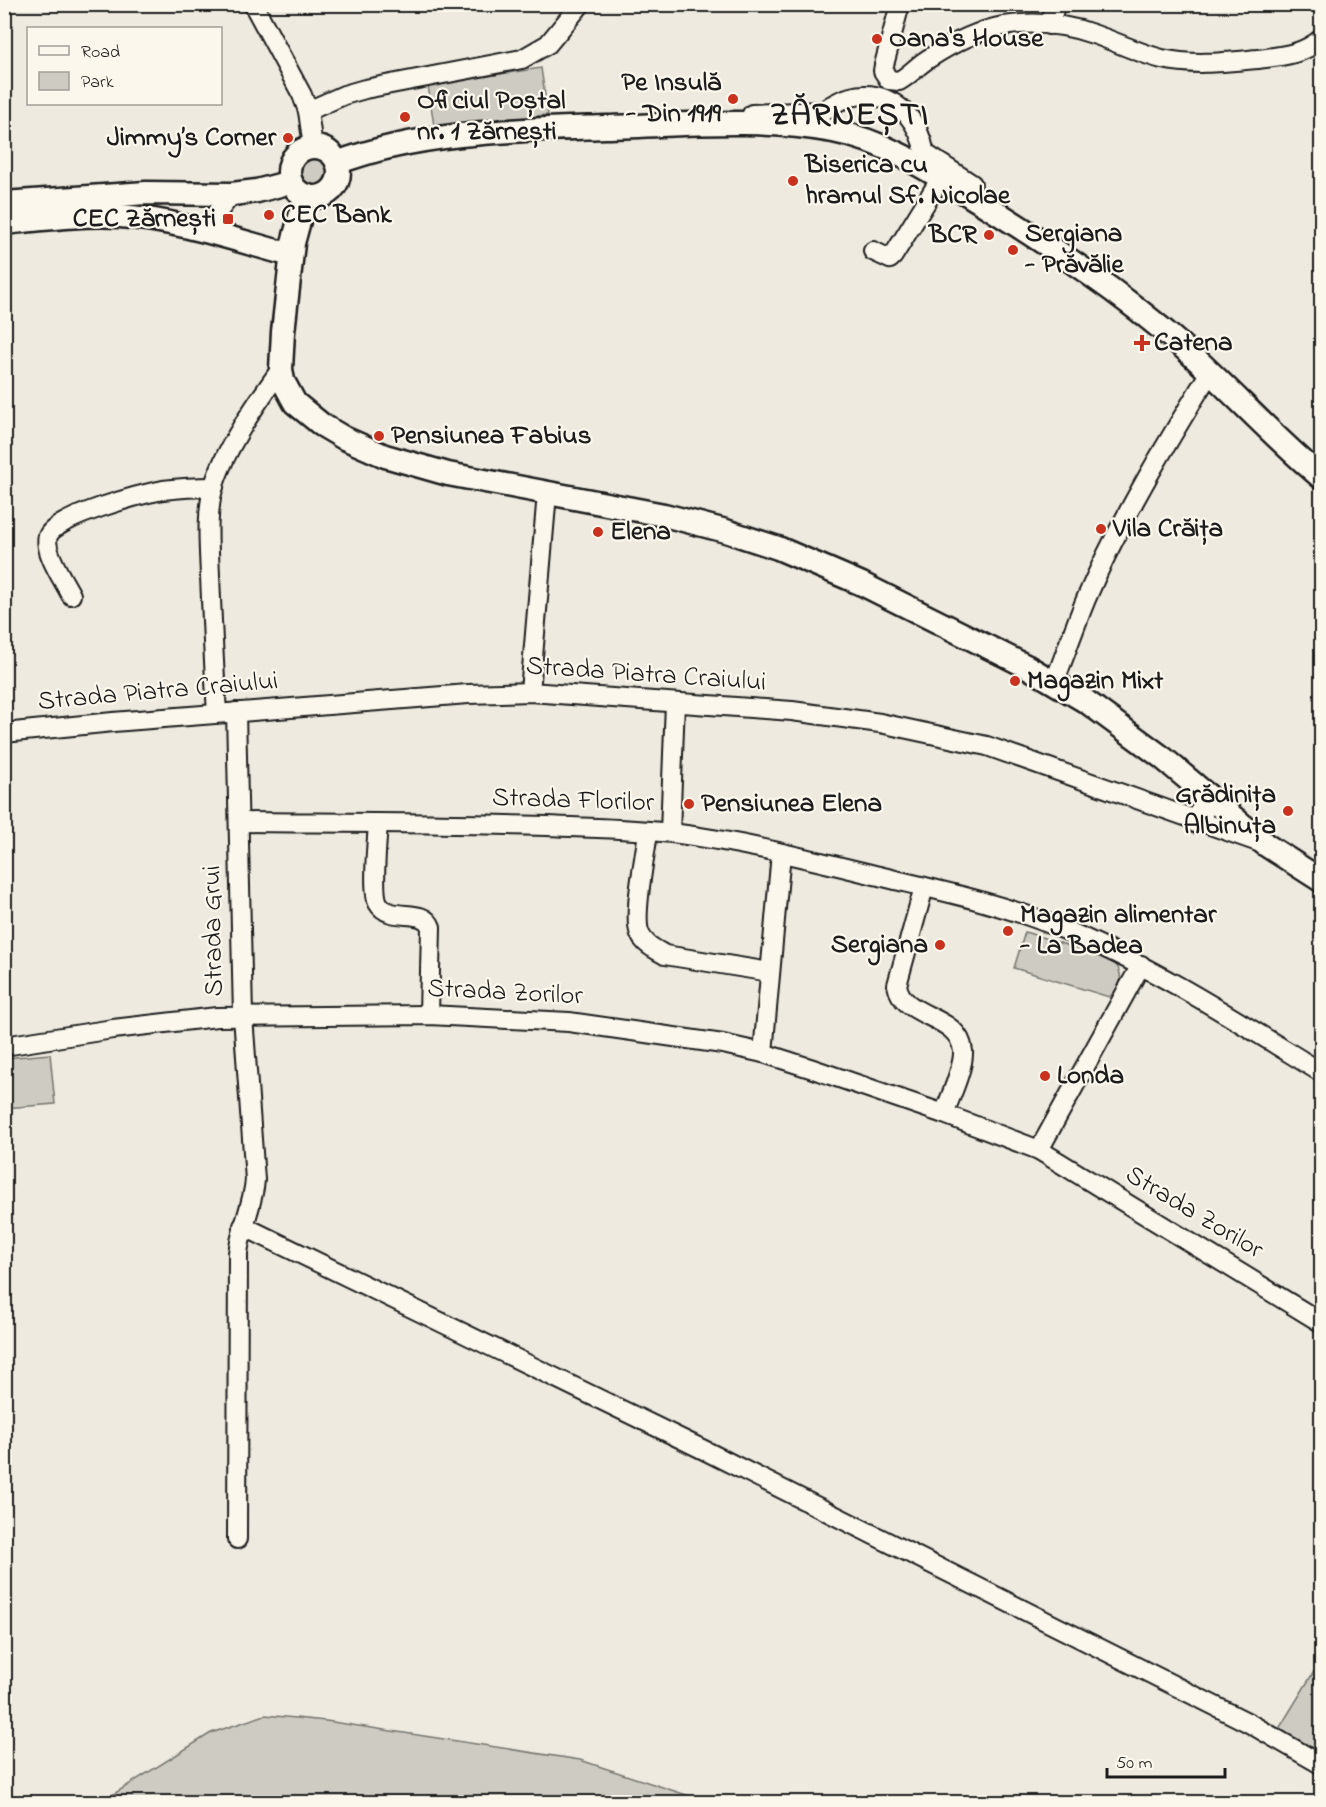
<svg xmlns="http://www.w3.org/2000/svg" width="1326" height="1807" viewBox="0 0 1326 1807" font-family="'Indie Flower',sans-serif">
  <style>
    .green { fill: #ceccc2; stroke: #75746f; stroke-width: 1.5 }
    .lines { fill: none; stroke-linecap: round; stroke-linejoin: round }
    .minor-casing { stroke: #1c1c1c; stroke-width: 22 }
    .major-casing { stroke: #1c1c1c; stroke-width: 27 }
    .minor { stroke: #fbf7ec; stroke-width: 18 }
    .major { stroke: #fbf7ec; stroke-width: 22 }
    .poi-dot { fill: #c8321e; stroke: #fbf7ec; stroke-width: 2 }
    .labels { text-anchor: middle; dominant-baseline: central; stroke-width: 4.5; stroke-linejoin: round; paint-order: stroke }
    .poi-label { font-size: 27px; font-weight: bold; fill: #1c1c1c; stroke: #fbf7ec; text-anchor: start }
    .street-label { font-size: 27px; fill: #1c1c1c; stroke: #fbf7ec }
    .district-label { font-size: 33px; font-weight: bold; letter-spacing: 1.5px; fill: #1c1c1c; stroke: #fbf7ec }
  </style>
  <rect width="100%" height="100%" fill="#eeeadf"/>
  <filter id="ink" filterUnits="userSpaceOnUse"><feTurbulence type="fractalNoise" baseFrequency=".0167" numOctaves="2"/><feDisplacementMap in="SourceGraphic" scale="12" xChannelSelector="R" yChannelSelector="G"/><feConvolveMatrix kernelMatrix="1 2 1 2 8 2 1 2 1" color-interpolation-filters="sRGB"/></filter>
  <g filter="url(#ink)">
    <g class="green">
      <path d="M541,68L548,115L434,126L428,85Z"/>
      <circle cx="314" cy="172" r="15"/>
      <path d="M1025,932L1111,959C1124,971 1124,986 1109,997L1014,968Z"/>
      <path d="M50,1054L55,1104L5,1108V1058Z"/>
      <path d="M1321,1660V1759L1277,1732Z"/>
      <path d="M265,1715L326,1721L580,1760L708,1802H101L211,1733Z"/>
    </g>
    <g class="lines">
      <g class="minor-casing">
        <g id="minor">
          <path d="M253,4L302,95L308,111L313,147"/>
          <path d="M1049,25L1056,4"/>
          <path d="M889,80L899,81C910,75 918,65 928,59C951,44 976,31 1003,26C1033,21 1065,24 1093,34C1117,42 1138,53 1162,59C1194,66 1225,62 1258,59C1281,56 1303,55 1322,38"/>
          <path d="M889,80L883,71L884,65L900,4"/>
          <path d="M308,111L344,95L365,89L522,59L548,44L581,4"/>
          <path d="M752,114L822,111"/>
          <path d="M814,120C860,71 922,99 926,164"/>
          <path d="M926,154L972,184"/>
          <path d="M202,232L232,194"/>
          <path d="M873,251L890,259L893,256L941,178"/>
          <path d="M71,595C64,581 43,551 48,536C55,517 142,494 163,490C179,488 197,487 214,487"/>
          <path d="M1055,681C1065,654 1075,626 1086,599C1120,520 1165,446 1210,372"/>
          <path d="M530,692L547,493"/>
          <path d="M236,712L243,1016L255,1180C253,1205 241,1228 238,1253L237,1539"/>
          <path d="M217,713C214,668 212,622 210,576C209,547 206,517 213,489C223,451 258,401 281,369"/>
          <path d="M4,733L113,722L468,694L530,692L792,711L880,723L987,746L1258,842"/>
          <path d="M239,822C342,823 444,823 547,826C588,828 630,828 672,833C743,842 813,860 883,877C942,891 1002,904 1058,927C1151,965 1236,1020 1322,1073"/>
          <path d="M378,823C377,840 372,891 378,903C390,924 423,906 431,927L429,1015"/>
          <path d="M648,831C646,853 632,916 640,934C645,945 655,949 665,955L770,972"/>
          <path d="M670,832L675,703"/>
          <path d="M924,887L897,985C903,1020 959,1013 963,1051C964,1068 950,1097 944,1114"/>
          <path d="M4,1046L113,1029L217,1017L429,1015L569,1022L723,1044L763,1053L813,1069L944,1114L1039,1150L1322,1323"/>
          <path d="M763,1053L781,853"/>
          <path d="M1039,1150L1141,965"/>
          <path d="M243,1226L704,1450L1249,1723L1322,1765"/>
        </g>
      </g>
      <g class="major-casing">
        <g id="major">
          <circle cx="314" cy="172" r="25"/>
          <path d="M337,163C420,131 518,130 606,127C681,125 758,117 833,131C886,141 932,172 977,200C1049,245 1121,292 1184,348C1231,390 1273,437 1322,478"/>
          <path d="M306,195L293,243L283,332L281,369L283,381L295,403L322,425L344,438L385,456L448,474L664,515L726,531L778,548L862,584L1026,666L1087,702L1163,758L1266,845L1322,881"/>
          <path d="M4,203L146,193L232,194L257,191L291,182"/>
          <path d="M4,223C43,219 82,214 120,216C178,220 235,240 291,255"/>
          <path d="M1196,821L1206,804L1207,795"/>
        </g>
      </g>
      <use href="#minor" class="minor"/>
      <use href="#major" class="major"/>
    </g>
  </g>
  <g class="poi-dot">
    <circle cx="877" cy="39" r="6"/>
    <circle cx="733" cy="99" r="6"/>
    <circle cx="405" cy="117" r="6"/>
    <circle cx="288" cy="138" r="6"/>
    <circle cx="793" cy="181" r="6"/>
    <circle cx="269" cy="215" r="6"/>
    <rect x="222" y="213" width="12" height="12" rx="3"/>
    <circle cx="989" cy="235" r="6"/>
    <circle cx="1013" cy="250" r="6"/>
    <path d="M1139 334h6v6h6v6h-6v6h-6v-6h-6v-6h6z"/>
    <circle cx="379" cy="436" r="6"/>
    <circle cx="1101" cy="529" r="6"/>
    <circle cx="598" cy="532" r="6"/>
    <circle cx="1015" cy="681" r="6"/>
    <circle cx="689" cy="804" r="6"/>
    <circle cx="1288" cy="811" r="6"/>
    <circle cx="1008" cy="931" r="6"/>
    <circle cx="940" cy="945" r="6"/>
    <circle cx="1045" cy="1076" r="6"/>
  </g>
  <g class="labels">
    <g class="poi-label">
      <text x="889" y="39">Oana's House</text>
      <text x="721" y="83" text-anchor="end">Pe Insulă<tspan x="721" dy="31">- Din 1919</tspan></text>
      <text x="417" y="101">Oficiul Poștal<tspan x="417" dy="31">nr. 1 Zărnești</tspan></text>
      <text x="276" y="138" text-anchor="end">Jimmy’s Corner</text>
      <text x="805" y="165">Biserica cu<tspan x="805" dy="31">hramul Sf. Nicolae</tspan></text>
      <text x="281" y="215">CEC Bank</text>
      <text x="216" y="219" text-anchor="end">CEC Zărnești</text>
      <text x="1025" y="234">Sergiana<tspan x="1025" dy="31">- Prăvălie</tspan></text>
      <text x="977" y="235" text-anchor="end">BCR</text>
      <text x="1154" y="343">Catena</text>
      <text x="391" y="436">Pensiunea Fabius</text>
      <text x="1113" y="529">Vila Crăița</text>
      <text x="610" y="532">Elena</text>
      <text x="1027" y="681">Magazin Mixt</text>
      <text x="1276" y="795" text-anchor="end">Grădinița<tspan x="1276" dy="31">Albinuța</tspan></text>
      <text x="701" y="804">Pensiunea Elena</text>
      <text x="1020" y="915">Magazin alimentar<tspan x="1020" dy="31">- La Badea</tspan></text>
      <text x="928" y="945" text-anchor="end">Sergiana</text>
      <text x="1057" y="1076">Londa</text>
    </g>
    <g class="street-label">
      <text transform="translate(646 675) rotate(4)">Strada Piatra Craiului</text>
      <text transform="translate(158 692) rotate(-5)">Strada Piatra Craiului</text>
      <text transform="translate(573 801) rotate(2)">Strada Florilor</text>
      <text transform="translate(214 931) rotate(-91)">Strada Grui</text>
      <text transform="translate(505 993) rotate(3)">Strada Zorilor</text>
      <text transform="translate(1194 1213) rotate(31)">Strada Zorilor</text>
    </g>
    <g class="district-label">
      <text x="850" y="116">ZĂRNEȘTI</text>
    </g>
  </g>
  <rect width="1326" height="1807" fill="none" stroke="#fbf7ec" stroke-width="24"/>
  <rect x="12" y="12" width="1302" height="1783" fill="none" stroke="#1c1c1c" stroke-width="2" filter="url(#ink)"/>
  <rect x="27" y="27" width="195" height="78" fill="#fbf7ec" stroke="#a29f99" stroke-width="1.5"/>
  <rect x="39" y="46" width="30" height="9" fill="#fbf7ec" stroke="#a29f99" stroke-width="1.5"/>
  <text x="81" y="57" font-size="18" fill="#1c1c1c">Road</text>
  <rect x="39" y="72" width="30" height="18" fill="#ceccc2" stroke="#a29f99" stroke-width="1.5"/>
  <text x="81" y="87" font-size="18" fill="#1c1c1c">Park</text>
  <path d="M1107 1768v9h118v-9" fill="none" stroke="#1c1c1c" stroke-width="3"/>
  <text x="1116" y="1768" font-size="18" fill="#1c1c1c" stroke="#fbf7ec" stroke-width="4.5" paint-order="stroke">50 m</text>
</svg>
